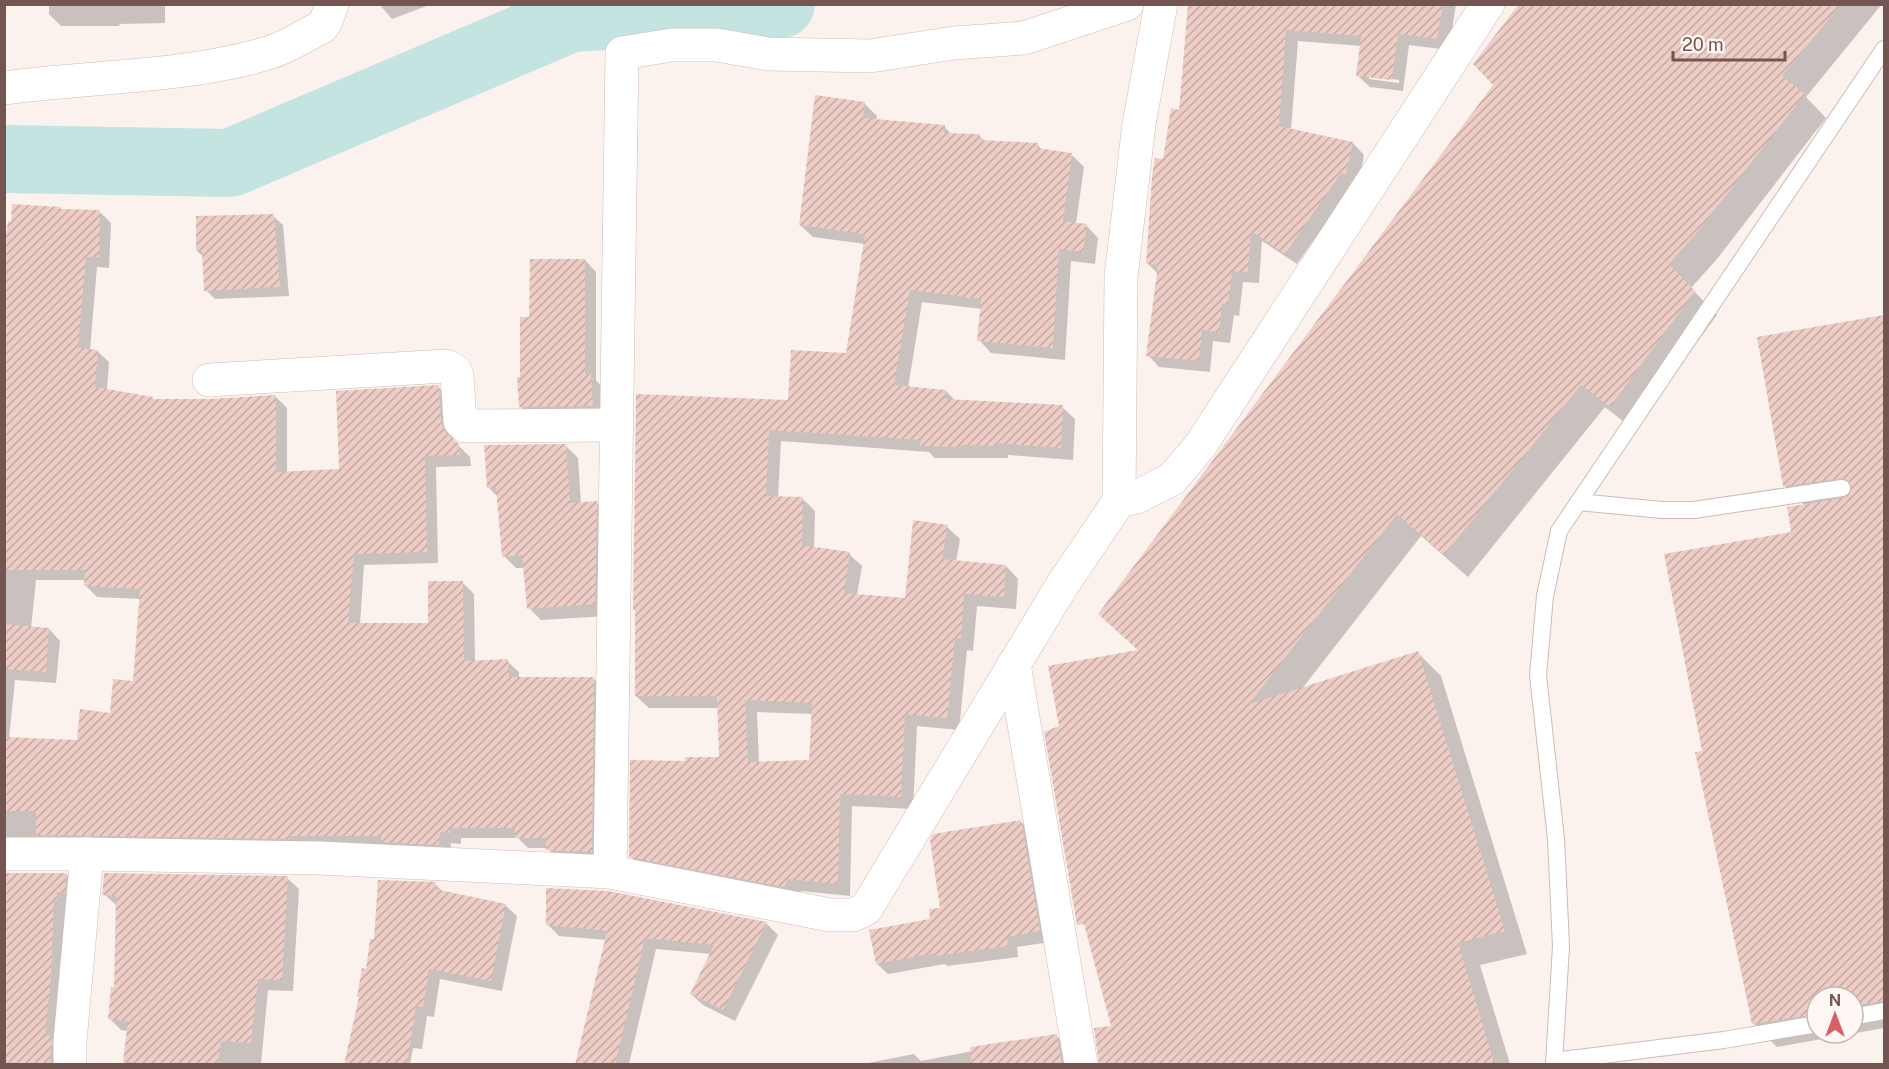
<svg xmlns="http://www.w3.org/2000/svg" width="1889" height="1069" viewBox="0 0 1889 1069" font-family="'Public Sans',sans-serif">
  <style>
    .shadow { fill: #0003; fill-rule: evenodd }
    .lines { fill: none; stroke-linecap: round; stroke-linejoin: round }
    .river { stroke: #c3e4e1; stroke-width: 68 }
    .building { fill: url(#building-hatch); fill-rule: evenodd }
    .service-casing { stroke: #cfbbb5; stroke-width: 18 }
    .minor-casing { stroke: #cfbbb5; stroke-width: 34 }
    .service { stroke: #fff; stroke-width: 16 }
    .minor { stroke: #fff; stroke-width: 33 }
  </style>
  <defs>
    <pattern id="building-hatch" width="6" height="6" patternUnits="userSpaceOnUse" patternTransform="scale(1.5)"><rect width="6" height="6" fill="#eecdc7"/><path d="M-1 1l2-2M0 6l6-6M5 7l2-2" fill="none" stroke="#c5a9a4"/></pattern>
  </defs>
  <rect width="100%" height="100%" fill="#fbf2ed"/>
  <g class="shadow">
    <path d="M49,4H165V23L119,24L120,26H61L49,14Z"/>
    <path d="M379,4H432L392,19Z"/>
    <path d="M1190,4H1456L1449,50L1409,45L1403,91L1370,87L1358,76L1361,46L1298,41L1291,130L1353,143L1364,155L1358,185L1353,184L1297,264L1262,241L1259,283L1243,282L1239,316L1234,315L1230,343L1213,341L1210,372L1159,367L1148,355L1158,274L1148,264L1164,161L1180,111ZM1369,76L1399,80V83L1369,79Z"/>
    <path d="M1521,4H1882L1806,97L1826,118L1717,259L1691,288L1717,315L1633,429L1605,407L1468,577L1421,536L1301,690L1418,653L1441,676L1527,954L1480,965L1510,1064H1123L1060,726L1139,651L1123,636L1495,85Z"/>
    <path d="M864,103L877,116L876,121L944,126L952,135L979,136L985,141L1037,144L1043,151L1072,155L1084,167L1076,224L1086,225L1098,238L1095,264L1071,261L1065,360L991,353L979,340L982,309L922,302L908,388L946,391L956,401L1062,407L1075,419L1073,460L1008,455V458H935L929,452L781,441L778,498H802L815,511L814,548L849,554L862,566L857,595L907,600L947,527L960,539L956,562L1006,566L1018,579L1016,609L977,606L973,651L967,650L959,730L917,726L913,809L852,806L850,896L801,891L797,899L643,869L630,856L687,763L721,758L719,708H649L636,696V611L634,609L790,401L848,354L865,244L813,237L800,225ZM757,712L813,714L810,762L759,763Z"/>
    <path d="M60,208L63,211H99L111,223L109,268L97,267L90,350L97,351L109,362L107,390L152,398L154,400H210L275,396L287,408V473L340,471L438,387L450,398L452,436L456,443L470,457L471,466L436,467L438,563L364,565L360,624H430L462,582L474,594L475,662L507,661L519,672V678H593L605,690L602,863L559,861L547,848H528L518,838H461V844L451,843L450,856L4,851V258ZM36,580H86V586L97,597L141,599L134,682L111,714L78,741L9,739L15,680L56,683L60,641L49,629L31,628Z"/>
    <path d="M273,216L283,225L289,296L215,299L206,290L204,257L197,251Z"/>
    <path d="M585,260L596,272V380L602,387L604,417L532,418L520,406L521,379L531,319Z"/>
    <path d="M1884,317V1028L1777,1047L1754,1024L1704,752L1805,506L1784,485L1759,338ZM1817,997H1853V1033H1817Z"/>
    <path d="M566,446L578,458L581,504L596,502L608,515L607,616L541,620L529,608L525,568H516L504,556L499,498L488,487Z"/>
    <path d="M1021,822L1031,832L1050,942L1017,947L1018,957L947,966L945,964L888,974L877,964L932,920Z"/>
    <path d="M4,874H66L77,886L68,911H65L61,990L62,1064H4Z"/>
    <path d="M287,878L299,889L293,991L268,990L261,1064H124L128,1031L121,1030L110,1019L115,989L117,906L104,894Z"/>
    <path d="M435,884L444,893L505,905L517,916L502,991L440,979L434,1017L427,1016L422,1049L413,1048L410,1064H346L375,941Z"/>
    <path d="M766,923L778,935L735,1021L703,1005L691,994L711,954L656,949L629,1064H577L607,940L559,936L547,924Z"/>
    <path d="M1056,1035L1072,1051L1074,1064H863L914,1054L921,1061Z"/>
  </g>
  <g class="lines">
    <path class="river" d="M4,159L230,163L571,18L781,4"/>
  </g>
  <g class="building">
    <path d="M1188,4H1443L1437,39L1398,34L1392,80L1356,76L1361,36L1286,30L1279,126L1353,142L1346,174L1341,173L1285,254L1251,231L1248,272L1232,271L1228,305L1222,304L1219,332L1202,330L1199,361L1146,356L1158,265L1146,264L1152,176L1155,158L1163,159L1171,108L1179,110Z"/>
    <path d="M1519,4H1841L1782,76L1805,94L1694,236L1669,264L1695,291L1610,407L1581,385L1444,555L1397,514L1249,704L1418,651L1505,931L1458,943L1495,1065H1099L1094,1028L1111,1026L1084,924L1077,925L1044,732L1059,726L1048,666L1138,650L1098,614L1493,85L1473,64Z"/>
    <path d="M815,95L865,102L863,118L945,125L944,133L980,134V140L1038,143L1037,148L1072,153L1063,221L1087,224L1083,252L1059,249L1053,348L977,341L981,299L910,290L894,385L946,390L945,399L1063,405L1061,448L996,443V446L961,445V447L920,446L921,440L769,430L766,496L803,497L802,545L850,552L844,593L905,598L913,520L948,525L942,559L1006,565L1004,597L964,594L961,639L955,638L947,718L905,714L901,797L840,794L838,884L788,879L784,887L629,857L630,760L685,761V757H719L717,696H635V610H633L636,394L788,400L791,350L846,353L865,234L799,225ZM745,700L812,703L809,760L748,762Z"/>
    <path d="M12,204L61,207V209L100,210L99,257H86L78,348L98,350L95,387L153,397V399H210L276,395V472L339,469L336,391L439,385L441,423L447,434L459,444L460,455L425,456L427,552L354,554L348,623H428V581H463L464,661L508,659L509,677H594L592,852L546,850V838H515V828H450V833L440,832L439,845L381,842V836H290V839L36,835V811H4V737L77,740L80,709L110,713L113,679L133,681L140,589L84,586L85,570H4V250L8,221L11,222Z"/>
    <path d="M274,214L280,287L204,291L202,251H196V216Z"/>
    <path d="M530,259H585V374H591L593,406L519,407L517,377H520V317H529Z"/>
    <path d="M1884,315V1001L1853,1006V997H1817V1014L1752,1024L1695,752L1702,751L1664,554L1791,532L1787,507L1844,498L1849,496L1852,486L1845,478L1783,486L1757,337Z"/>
    <path d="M566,444L570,503L597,501L595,604L527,609L522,555L502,557L496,488H487L484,445Z"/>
    <path d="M4,624L49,628L46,672L4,669Z"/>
    <path d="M1021,820L1040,931L1007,937L1008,946L935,956V953L876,964L869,930L930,919L929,909L940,908L930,840L933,834Z"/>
    <path d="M4,873H66L65,893L57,892V901L54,900L51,978L45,1035L52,1036L50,1065L4,1062Z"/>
    <path d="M104,873L288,876L282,980L258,979L251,1043L221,1041L218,1065H154L123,1061L128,1021L108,1019L111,987H114L116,896L102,895Z"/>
    <path d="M378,880L436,882L435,889L506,904L491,981L429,969L423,1007L416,1006L407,1065H344L359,997H357L362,968L366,969L370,939H374Z"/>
    <path d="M546,888L608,891L767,922L723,1010L690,994L714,945L645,938L615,1065H575L607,931L546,925Z"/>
    <path d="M1057,1034L1062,1065H971L970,1047Z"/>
  </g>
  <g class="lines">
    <g class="service-casing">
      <g id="service">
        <path d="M1578,502L1662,510H1694L1842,488"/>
        <path d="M1853,1017L1884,1011"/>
        <path d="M1554,1061L1724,1040L1817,1024"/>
        <path d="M1554,1064L1561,946L1556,839L1538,675L1545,596L1559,531L1884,49"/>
      </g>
    </g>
    <g class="minor-casing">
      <g id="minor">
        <path d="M4,88C92,76 183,78 268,53C286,48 305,35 322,27L326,21L332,4"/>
        <path d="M209,380L446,366L455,371L457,375L460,421L465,426L617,425"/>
        <path d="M1119,501L1137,497L1172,479L1200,446L1488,4"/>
        <path d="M1014,664L1081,1064"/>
        <path d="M4,854H87L319,858L610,872L830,915H853L866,909L1063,584L1119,501L1121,277L1139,124L1161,4"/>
        <path d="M610,872L622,53L672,45H717L768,54L870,56L954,43L1024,38L1127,4"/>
        <path d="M70,1064V1041L87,854"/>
      </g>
    </g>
    <use href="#service" class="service"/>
    <use href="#minor" class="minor"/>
  </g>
  <rect width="1889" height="1069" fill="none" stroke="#755551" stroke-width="12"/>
  <g transform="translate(1835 1015)"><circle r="28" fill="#fef7f4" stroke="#c7b6b3" stroke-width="1.5"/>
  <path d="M0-4.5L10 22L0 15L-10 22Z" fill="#d95f61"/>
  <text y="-9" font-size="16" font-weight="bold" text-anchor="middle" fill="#755551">N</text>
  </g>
  <path d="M1673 51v9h112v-9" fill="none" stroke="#755551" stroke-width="3"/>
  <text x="1682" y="51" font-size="18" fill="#755551" stroke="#fef7f4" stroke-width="4.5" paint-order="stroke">20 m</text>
</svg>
